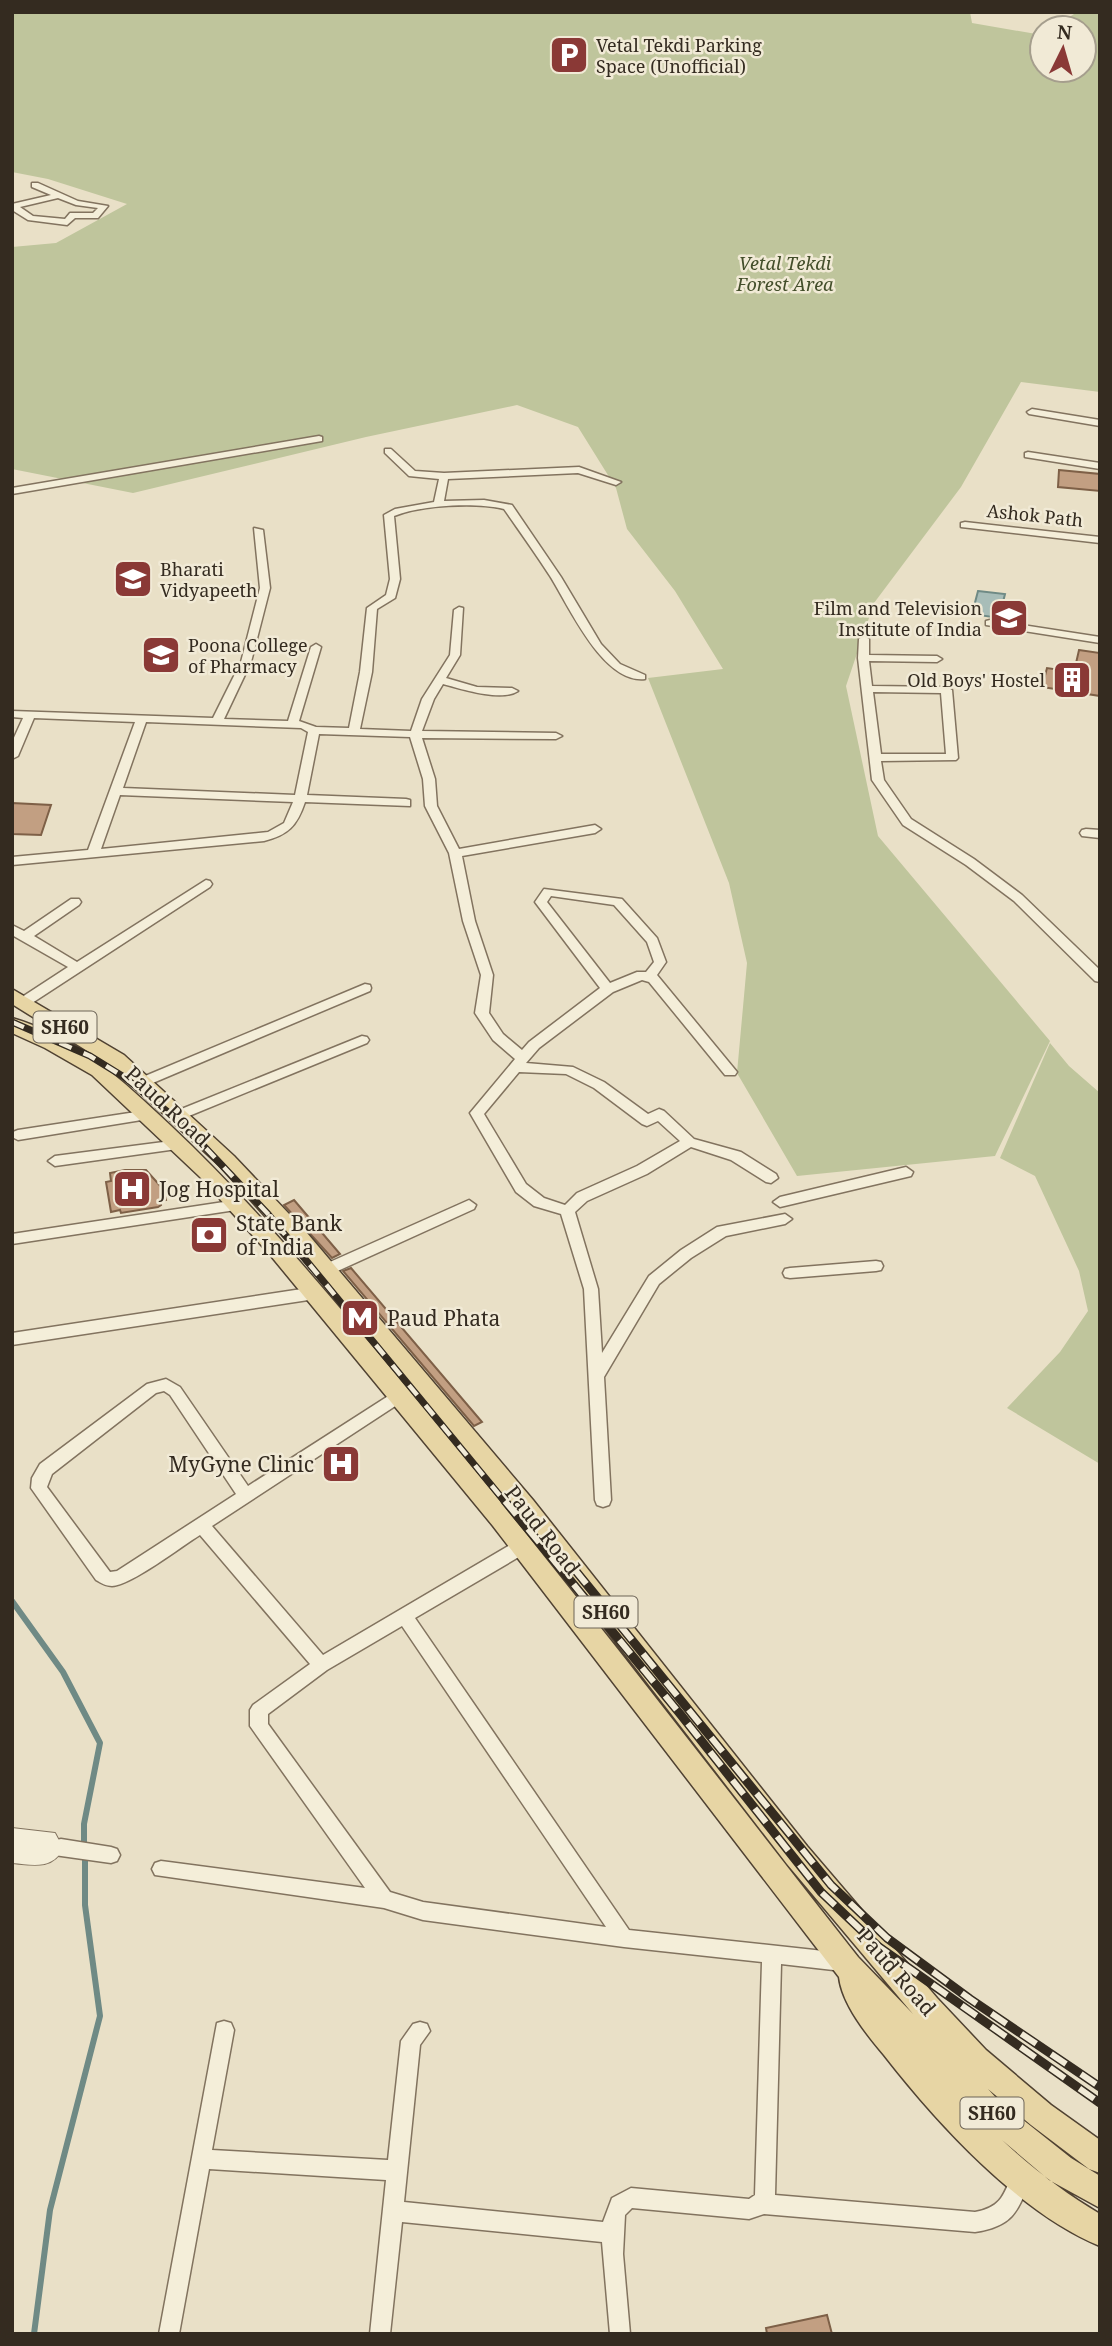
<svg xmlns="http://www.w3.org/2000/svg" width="1112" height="2346" viewBox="0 0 1112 2346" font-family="'Noto Serif',serif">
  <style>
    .green { fill: #bfc59c }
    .water { fill: #a8bdb8; stroke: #6f8a85; stroke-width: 2 }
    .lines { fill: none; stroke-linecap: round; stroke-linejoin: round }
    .stream { stroke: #6f8a85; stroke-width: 6 }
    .building { fill: #c29f82; stroke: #7e6047; stroke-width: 2 }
    .minor-casing { stroke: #82735f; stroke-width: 3 }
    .tertiary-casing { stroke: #82735f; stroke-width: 2 }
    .primary-casing { stroke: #504232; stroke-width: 3 }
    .minor { fill: #f4eed9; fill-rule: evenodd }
    .tertiary { fill: #f4eed9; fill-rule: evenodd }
    .primary { fill: #e7d5a4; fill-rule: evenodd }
    .rail-far1-casing { stroke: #342b20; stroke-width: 7 }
    .rail-casing { stroke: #342b20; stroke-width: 9 }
    .rail-far1 { stroke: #f1ead6; stroke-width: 4.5; stroke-dasharray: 13; stroke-linecap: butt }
    .rail { stroke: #f1ead6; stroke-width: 6; stroke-dasharray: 18; stroke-linecap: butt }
    .labels { text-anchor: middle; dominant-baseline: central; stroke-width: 5; stroke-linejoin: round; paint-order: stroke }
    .far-poi-label { font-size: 18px; fill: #342b20; stroke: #f1ead6; text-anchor: start }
    .far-park-label { font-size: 18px; font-style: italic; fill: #434e2a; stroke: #f1ead6 }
    .far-street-label { font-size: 18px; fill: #342b20; stroke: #f1ead6 }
    .shield { fill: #f1ead6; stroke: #6d6457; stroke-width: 2 }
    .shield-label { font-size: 19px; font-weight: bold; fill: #342b20 }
    .street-label { font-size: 21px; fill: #342b20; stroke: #f1ead6 }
    .poi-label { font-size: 21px; fill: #342b20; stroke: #f1ead6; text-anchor: start }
  </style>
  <rect width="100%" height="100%" fill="#e9e0c7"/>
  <g class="green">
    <path d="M12,12H970L972,23L1042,35V70H1084V28H1053L1077,12H1100V392L1021,382L961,487L874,603L846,686L878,836L1050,1041L995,1156L797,1176L737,1073L747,963L729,883L648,678L723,669L675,591L627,529L616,488L578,427L517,405L366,437L133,493L12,469V247L56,243L127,204L48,179L12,172L14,25Z"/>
    <path d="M1050,1043L1069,1066L1100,1093V1464L1007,1408L1060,1352L1088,1311L1079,1271L1035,1176L1000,1158Z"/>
  </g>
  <path class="water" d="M978,591L1005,594L999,618L972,614Z"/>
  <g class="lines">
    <g class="stream">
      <path d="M12,1601L63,1672L100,1743L84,1824V1846"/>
      <path d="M34,2334L50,2210L100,2016L85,1905V1855"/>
    </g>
  </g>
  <g class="building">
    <path d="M1059,470L1100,474V491L1058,487Z"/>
    <path d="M1079,650L1100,653V696L1042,687L1047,668L1074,672Z"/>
    <path d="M12,803L51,805L41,835L12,834Z"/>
    <path d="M125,1170H146L164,1190L166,1200L160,1201L161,1205L158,1207L121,1213L120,1210L111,1212L106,1182L111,1181L110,1173Z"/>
    <path d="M294,1200L340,1254L332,1258L284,1205Z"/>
    <path d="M351,1268L482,1422L474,1426L343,1271Z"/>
    <path d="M827,2315L832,2334H767L766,2328Z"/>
  </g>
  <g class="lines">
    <g class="minor-casing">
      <g id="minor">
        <path d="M32,183H38L78,201L108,206L98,218H75L67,225L28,220L12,210V204L51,195L32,187ZM58,198L76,205L98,208L93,213H70L65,219L33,216L20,207Z"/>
        <path d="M1032,409L1100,420V426L1029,414L1027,412Z"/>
        <path d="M319,436L322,437V441L12,494V488Z"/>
        <path d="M385,449H391L415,471L444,473L579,467L621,482L616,485L578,473L448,479L444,501L484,500L512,505L561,577L601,644L620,664L645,675V679C603,684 569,606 550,576C536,554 520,532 504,509C475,502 422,505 394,516L400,579L395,598L377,609L372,672L360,729L411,731L422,699L450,655L454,610L459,607L463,608L460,655L446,678L477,687L512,688L518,691C502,702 461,689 443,684L434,699L422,731L556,733L562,736L556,739L422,738L435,779L437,806L459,849L595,825L601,829L595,833L462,856L475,921L493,975L489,1013L503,1034L522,1050L529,1042L600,988L535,902L544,889L622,899L657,938L666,962L657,975L737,1072L735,1075H725L649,982L642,980L613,992L539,1048L526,1063L573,1067L604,1082L648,1114L659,1109L664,1111L694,1139L741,1152L776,1174L778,1178L771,1183L766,1182L731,1160L691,1147L647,1174L587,1201L575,1212L598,1289L602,1353L649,1276L681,1250L717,1227L785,1214L792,1219L785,1224L726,1236L691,1258L659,1284L604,1377L611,1500L609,1505L603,1507L597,1505L595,1500L584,1289L561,1214L534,1206L516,1192L470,1113L515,1059L493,1040L475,1013L481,975L463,921L449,853L425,806L423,779L410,737L319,734L307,795L406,799L410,800V806L305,802C297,826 288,835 264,841L12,865V857L88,850L135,722L34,718L18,756L12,759V742L23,718L12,717V711L213,718L241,662L260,588L254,528L263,530L270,588L251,662L224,719L288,721L311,647L316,644L321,647L299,721L316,727L349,728L360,672L367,608L386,595L390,579L384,515L395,509L434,502L439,479L409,476L385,453ZM146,722L301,728L308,732L295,795L123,788ZM120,795L293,802L284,823L268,832L101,849ZM551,896L614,905L647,942L654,962L646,972H637L610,983L547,902ZM519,1072L566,1074L594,1088L642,1124L647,1126L658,1121L680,1141L637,1166L577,1193L565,1205L544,1198L526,1184L484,1114Z"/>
        <path d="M1028,452L1100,463V469L1025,457V453Z"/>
        <path d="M965,522L1100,537V543L961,527V523Z"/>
        <path d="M990,620L1100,637V643L986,625V621Z"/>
        <path d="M864,636L869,639V655L937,656L942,659L937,662L869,661L872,686L946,687L952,690L958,758L956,760L881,761L884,780L911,819L974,859L1022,895L1100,970V982L1095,981L1014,901L966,865L903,825L872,780L858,658L859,639ZM873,692L941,693L946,754H881Z"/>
        <path d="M1086,829L1100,830V838L1082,836L1080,833L1082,830Z"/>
        <path d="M206,880L210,881L212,884L210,887L29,1005H19L18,1002L19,999L68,967L12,935V925L24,931L71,899H79L81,902L79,905L34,936L77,962Z"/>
        <path d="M365,984L370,985L371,988L370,991L148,1085H138L136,1082L138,1079Z"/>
        <path d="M362,1036L367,1037L369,1040L367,1043L184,1118H174L172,1115L174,1112Z"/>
        <path d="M149,1110L154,1112L156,1115L154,1118L18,1140L12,1137L13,1132L18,1130Z"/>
        <path d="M179,1140L186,1145L184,1148L55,1166L48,1161L55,1156Z"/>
        <path d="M906,1167L913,1172L911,1176L780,1207L773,1202L780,1197Z"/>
        <path d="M237,1200L242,1201L244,1205L242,1209L12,1244V1234Z"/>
        <path d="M469,1200L476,1205L474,1209L331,1274H321L319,1270L321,1266Z"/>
        <path d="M876,1261L881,1262L883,1266L881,1270L876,1271L790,1278L785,1277L783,1273L785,1269L790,1268Z"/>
        <path d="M315,1287L320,1289L322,1293L320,1297L315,1299L12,1345V1333Z"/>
        <path d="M166,1379L180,1387L248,1486L396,1391L401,1389L406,1391L409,1395L406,1399L212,1526L323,1655L517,1541L523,1539L529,1541L531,1546L529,1551L415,1618L629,1930L842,1953L849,1956L851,1962L849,1968L842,1971L781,1964L775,2195L975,2212C1003,2207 1004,2193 1014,2170L1021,2167L1028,2170L1031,2177C1018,2211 1014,2226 975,2232L764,2214L749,2219L632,2208L625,2215L623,2254L630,2334H610L602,2242L402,2222L390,2334H370L386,2180L209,2169L179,2334H159L217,2023L224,2021L231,2023L234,2030L212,2150L388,2160L401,2041L413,2024L420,2022L427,2024L430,2031L420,2045L404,2202L603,2222L612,2198L631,2188L749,2199L755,2195L762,1962L624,1947L423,1920L384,1908L155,1875L152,1869L155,1863L161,1861L365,1888L250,1726V1710L253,1705L310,1664L200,1535C182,1546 130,1586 112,1586C106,1586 101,1583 96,1580L31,1488L32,1478L40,1464L147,1384ZM164,1391L170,1395L236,1494L117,1571L110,1572L47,1487L52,1474L156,1393ZM402,1626L606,1927L423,1902L390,1892L268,1724V1714L327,1670Z"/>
        <path d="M61,1839L111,1847L117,1849L120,1855L117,1861L111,1863L47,1854L44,1848L47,1842Z"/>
      </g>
    </g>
    <g class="tertiary-casing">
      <path id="tertiary" d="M12,1828L55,1833L63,1848C53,1870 33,1865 12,1863Z"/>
    </g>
    <g class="primary-casing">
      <path id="primary" d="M12,989L124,1055L234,1156L307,1233L533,1500L807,1846L937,1998L986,2050L1051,2105L1100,2140V2173L1089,2169L1031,2125L988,2089L998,2100L1071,2158L1100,2176V2208L1049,2180L1002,2140C1032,2168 1065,2193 1100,2214V2246C1019,2213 937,2123 884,2055C867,2035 842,2004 839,1977L493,1526L271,1256L200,1177L92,1075L45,1048L12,1033V1018C77,1037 122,1080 170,1125C251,1201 321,1286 393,1371C553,1562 704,1761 858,1957L913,2014L787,1864L517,1514L291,1245L220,1166L110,1065L12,1004Z"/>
    </g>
    <use href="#minor" class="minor"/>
    <use href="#tertiary" class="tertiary"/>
    <use href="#primary" class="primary"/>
    <g class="rail-far1-casing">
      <path id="rail-far1" d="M12,1022L90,1056L124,1077L183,1124L268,1214L506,1503"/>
    </g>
    <g class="rail-casing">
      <g id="rail">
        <path d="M505,1501L681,1715L821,1892L879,1947L1100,2103"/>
        <path d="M575,1570L831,1885L887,1938L970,1999L1100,2087"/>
      </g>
    </g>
    <use href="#rail-far1" class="rail-far1"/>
    <use href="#rail" class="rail"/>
  </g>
  <defs>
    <g id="parking-square" transform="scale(2.0125)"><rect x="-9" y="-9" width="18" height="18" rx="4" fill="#8a3936" stroke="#f1ead6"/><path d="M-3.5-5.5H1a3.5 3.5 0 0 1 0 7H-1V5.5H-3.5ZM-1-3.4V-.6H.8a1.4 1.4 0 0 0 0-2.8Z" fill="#fff"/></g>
    <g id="university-square" transform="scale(2.0125)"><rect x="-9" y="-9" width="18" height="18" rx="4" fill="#8a3936" stroke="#f1ead6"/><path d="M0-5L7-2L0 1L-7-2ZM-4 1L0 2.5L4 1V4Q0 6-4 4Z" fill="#fff"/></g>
    <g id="building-square" transform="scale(2.0125)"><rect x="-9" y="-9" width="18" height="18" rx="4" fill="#8a3936" stroke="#f1ead6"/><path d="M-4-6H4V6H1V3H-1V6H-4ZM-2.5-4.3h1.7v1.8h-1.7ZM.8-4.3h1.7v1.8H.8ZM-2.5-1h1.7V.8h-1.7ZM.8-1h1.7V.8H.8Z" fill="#fff"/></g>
    <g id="hospital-square" transform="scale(2.0125)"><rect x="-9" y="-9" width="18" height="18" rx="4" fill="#8a3936" stroke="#f1ead6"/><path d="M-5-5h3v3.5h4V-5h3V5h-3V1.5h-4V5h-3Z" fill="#fff"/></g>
    <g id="bank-square" transform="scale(2.0125)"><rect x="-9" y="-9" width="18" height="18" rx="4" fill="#8a3936" stroke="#f1ead6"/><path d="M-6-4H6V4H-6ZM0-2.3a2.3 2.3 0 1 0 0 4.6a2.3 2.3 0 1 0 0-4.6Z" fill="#fff"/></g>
    <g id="metro-square" transform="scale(2.0125)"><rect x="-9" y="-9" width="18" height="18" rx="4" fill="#8a3936" stroke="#f1ead6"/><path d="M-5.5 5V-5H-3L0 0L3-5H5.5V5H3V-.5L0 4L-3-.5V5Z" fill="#fff"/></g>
  </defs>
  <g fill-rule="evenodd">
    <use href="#parking-square" x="569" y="55"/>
    <use href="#university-square" x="133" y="579"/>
    <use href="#university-square" x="1009" y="618"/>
    <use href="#university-square" x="161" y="655"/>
    <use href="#building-square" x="1072" y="680"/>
    <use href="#hospital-square" x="132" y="1189"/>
    <use href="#bank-square" x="209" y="1235"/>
    <use href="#metro-square" x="360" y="1318"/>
    <use href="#hospital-square" x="341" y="1464"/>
  </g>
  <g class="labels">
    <g class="far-poi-label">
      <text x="596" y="45">Vetal Tekdi Parking<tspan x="596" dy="21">Space (Unofficial)</tspan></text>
      <text x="160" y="569">Bharati<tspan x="160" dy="21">Vidyapeeth</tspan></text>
      <text x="982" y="608" text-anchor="end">Film and Television<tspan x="982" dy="21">Institute of India</tspan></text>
      <text x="188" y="645">Poona College<tspan x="188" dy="21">of Pharmacy</tspan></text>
      <text x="1045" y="680" text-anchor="end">Old Boys' Hostel</text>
    </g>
    <g class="far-park-label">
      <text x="785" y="263">Vetal Tekdi<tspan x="785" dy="21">Forest Area</tspan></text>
    </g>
    <g class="far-street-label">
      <text transform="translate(1035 515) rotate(6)">Ashok Path</text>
    </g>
    <g class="shield">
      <rect x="33.5" y="1011.5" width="63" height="31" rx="5"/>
      <rect x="574.5" y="1596.5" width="63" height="31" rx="5"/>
      <rect x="960.5" y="2097.5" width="63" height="31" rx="5"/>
    </g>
    <g class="shield-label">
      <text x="65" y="1027">SH60</text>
      <text x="606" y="1612">SH60</text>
      <text x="992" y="2113">SH60</text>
    </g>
    <g class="street-label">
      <text transform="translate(168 1106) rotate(43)">Paud Road</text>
      <text transform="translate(543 1530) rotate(52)">Paud Road</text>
      <text transform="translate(897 1972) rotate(49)">Paud Road</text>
    </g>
    <g class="poi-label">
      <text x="159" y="1189">Jog Hospital</text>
      <text x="236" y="1223">State Bank<tspan x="236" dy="24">of India</tspan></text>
      <text x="387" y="1318">Paud Phata</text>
      <text x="314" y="1464" text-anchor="end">MyGyne Clinic</text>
    </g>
  </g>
  <rect width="1112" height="2346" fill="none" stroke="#342b20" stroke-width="28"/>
  <g transform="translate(1063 49) rotate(5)"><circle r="33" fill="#f1ead6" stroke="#a59e8d" stroke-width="2"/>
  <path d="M0-5L12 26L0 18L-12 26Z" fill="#8a3936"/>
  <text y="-10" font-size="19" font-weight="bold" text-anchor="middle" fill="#342b20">N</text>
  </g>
</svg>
